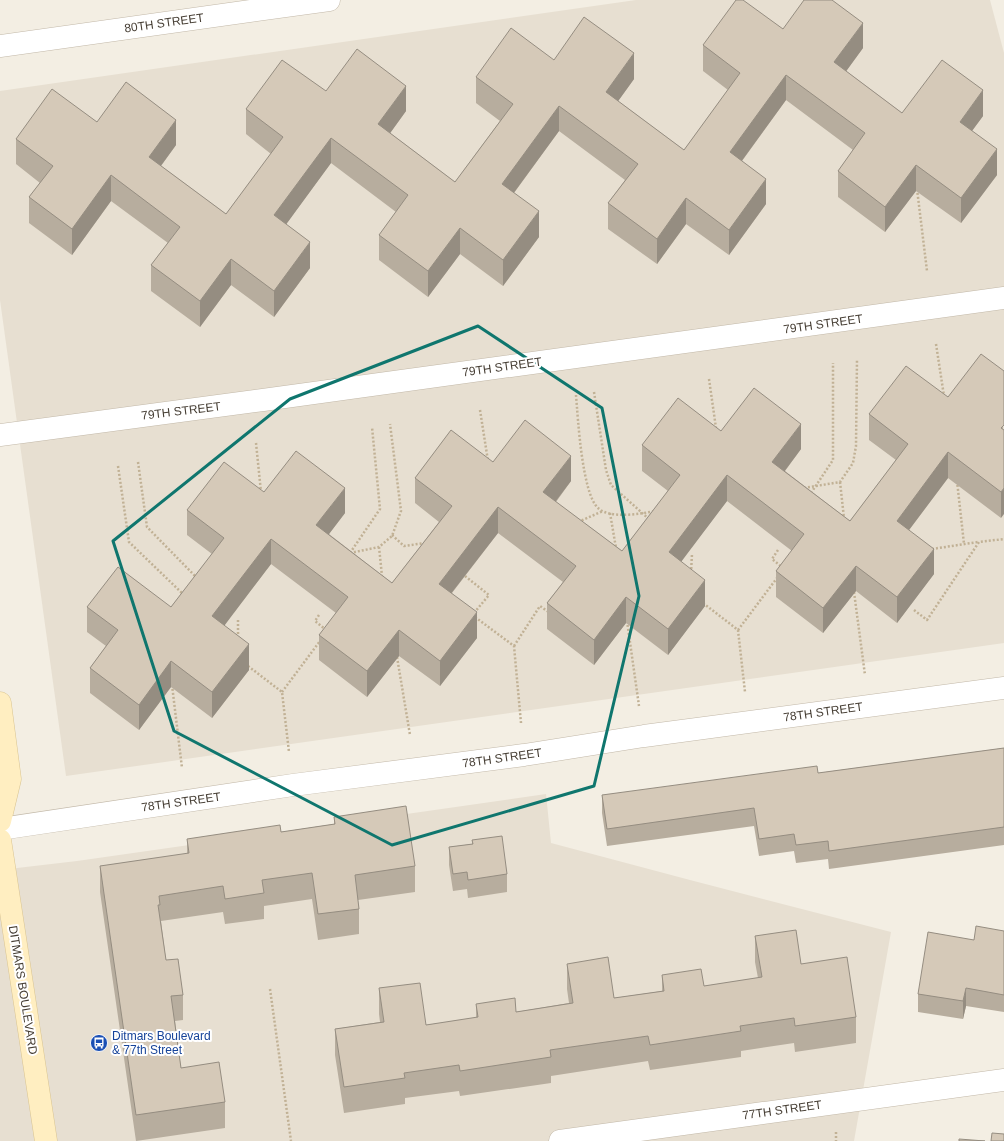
<svg xmlns="http://www.w3.org/2000/svg" width="1004" height="1141" viewBox="0 0 1004 1141" font-family="Arial,sans-serif">
  <style>
    .residential { fill: #e7dfd1 }
    .lines { fill: none; stroke-linecap: round; stroke-linejoin: round }
    .street-casing { stroke: #c2b8a8; stroke-width: 23 }
    .secondary-casing { stroke: #d9c491; stroke-width: 23 }
    .path { stroke: #c1b195; stroke-width: 2.5; stroke-dasharray: 2 2; stroke-linecap: butt }
    .street { stroke: #fff; stroke-width: 22 }
    .secondary { stroke: #ffeec1; stroke-width: 22 }
    .wall { fill: #b7ad9e }
    .shaded-wall { fill: #958d81 }
    .building { fill: #d5c9b8; stroke: #958d81 }
    .marked { fill: none; stroke: #0f766e; stroke-width: 3; stroke-linejoin: round }
    .labels { text-anchor: middle; dominant-baseline: central; stroke-width: 4; stroke-linejoin: round; paint-order: stroke }
    .street-label { font-size: 12px; fill: #453d33; stroke: #fff }
    .transit-label { font-size: 12px; fill: #164399; stroke: #fff; text-anchor: start }
  </style>
  <rect width="100%" height="100%" fill="#f3eee3"/>
  <g class="residential">
    <path d="M636,0H990L1004,53V643L66,776L0,300V91Z"/>
    <path d="M546,794L551,843L690,880L891,932L854,1141H0V870L77,861Z"/>
  </g>
  <g class="lines">
    <g class="street-casing">
      <g id="street">
        <path d="M0,46L329,0"/>
        <path d="M0,435L263,400L1004,298"/>
        <path d="M0,829L293,785L524,755L644,736L1004,688"/>
        <path d="M560,1141L1004,1080"/>
      </g>
    </g>
    <g class="secondary-casing">
      <g id="secondary">
        <path d="M0,703L10,779L0,821"/>
        <path d="M0,840L46,1141"/>
      </g>
    </g>
    <g class="path">
      <path d="M917,189L927,271"/>
      <path d="M936,344L944,396"/>
      <path d="M709,379L716,428"/>
      <path d="M594,392L606,470L611,485L650,520"/>
      <path d="M576,395C578,419 582,493 598,508C609,519 641,514 655,511"/>
      <path d="M480,410L488,461"/>
      <path d="M256,443L261,492"/>
      <path d="M138,462L147,527L197,578"/>
      <path d="M118,466L129,542L184,595"/>
      <path d="M957,481L964,544"/>
      <path d="M840,482L844,518L843,519"/>
      <path d="M804,488L840,482L853,463L856,446L857,359"/>
      <path d="M811,493L833,460V363"/>
      <path d="M610,513L616,548"/>
      <path d="M578,522L603,511"/>
      <path d="M392,535L404,546L425,543"/>
      <path d="M379,547L382,576"/>
      <path d="M932,549L978,542"/>
      <path d="M778,550L772,559L782,567"/>
      <path d="M350,553L379,547L392,536L401,511L390,424"/>
      <path d="M350,553L380,509L372,427"/>
      <path d="M691,573L692,554"/>
      <path d="M465,576L489,595L474,613"/>
      <path d="M854,592L865,675"/>
      <path d="M703,603L738,630L745,692"/>
      <path d="M914,610L927,620L979,542L1004,539"/>
      <path d="M319,615L315,621L326,630"/>
      <path d="M475,617L514,646L521,723"/>
      <path d="M627,621L639,706"/>
      <path d="M738,630L777,578"/>
      <path d="M238,638V620"/>
      <path d="M514,646L540,606L550,613"/>
      <path d="M397,657L410,735"/>
      <path d="M248,666L282,692L289,752"/>
      <path d="M172,685L182,768"/>
      <path d="M282,692L320,641"/>
      <path d="M270,989L291,1141"/>
      <path d="M836,1132V1141"/>
    </g>
    <use href="#street" class="street"/>
    <use href="#secondary" class="secondary"/>
  </g>
  <g class="wall">
    <path d="M783,29L863,48L846,71L902,113L983,116L972,131L997,175L961,223L916,191L885,232L838,197V171L853,150L786,100L742,161L766,204L729,255L686,224L657,264L608,229V203L625,180L559,131L514,193L539,237L503,286L460,254L428,297L379,260V235L396,212L331,163L286,224L310,268L274,317L231,285L200,327L151,291V265L168,243L111,201L72,255L29,223V197L40,183L16,164V139L97,122L176,145L161,166L226,214L271,154L246,134V109L326,91L406,111L390,133L455,182L500,121L476,103V77L554,60L634,79L618,101L684,150L728,90L703,71V45Z"/>
    <path d="M1004,371L1001,518L948,478L909,530L934,574L897,623L856,591L823,633L776,597V571L792,551L727,501L681,561L705,606L668,655L626,623L594,665L547,629V603L563,582L498,533L452,593L477,638L440,686L399,656L367,697L319,660V635L336,613L271,564L224,625L249,670L212,718L171,687L139,730L90,693V668L106,646L87,632V607H171L212,554L187,535V510L264,492L345,513L329,534L392,583L439,522L415,503V478L493,462L571,481L556,502L622,551L668,491L642,471V445L721,431L801,449L785,471L850,521L896,460L869,440V414L948,397Z"/>
    <path d="M1004,748V845L829,869L828,859L796,863L794,851L759,856L754,826L607,846L602,813V795L818,773Z"/>
    <path d="M334,817L415,866V892L358,900L359,909V934L318,940L312,899L264,906V919L225,924L223,912L161,921L166,960L183,995V1020L175,1021L181,1068L225,1102V1128L136,1141L100,892V866L187,854V839L281,832L334,824Z"/>
    <path d="M472,840L507,874V892L468,898L467,889L453,891L449,865V847L472,844Z"/>
    <path d="M1004,931V1012L966,1006L963,1019L918,1012V994L974,940Z"/>
    <path d="M755,936L801,964L856,1017V1043L795,1052L794,1043L741,1051V1057L650,1070L648,1061L551,1076V1083L460,1096L459,1091L405,1098V1104L344,1113L335,1055V1029L380,1022L379,1014V988L426,1025L476,1018V1004L516,1012L569,1003L567,989V964L614,998L662,991V975L704,986L758,978L755,962Z"/>
  </g>
  <g class="shaded-wall">
    <path d="M863,23V48L834,88V62Z"/>
    <path d="M634,53V79L606,118V92Z"/>
    <path d="M786,75V100L730,177V152Z"/>
    <path d="M406,86V111L378,150V124Z"/>
    <path d="M983,90V116L960,147V122Z"/>
    <path d="M559,106V131L502,209V184Z"/>
    <path d="M176,120V145L149,182V157Z"/>
    <path d="M331,138V163L274,241V215Z"/>
    <path d="M997,149V175L961,223V198Z"/>
    <path d="M916,165V191L885,232V207Z"/>
    <path d="M111,175V201L72,255V229Z"/>
    <path d="M766,179V204L729,255V230Z"/>
    <path d="M686,198V224L657,264V239Z"/>
    <path d="M539,211V237L503,286V260Z"/>
    <path d="M460,228V254L428,297V271Z"/>
    <path d="M310,242V268L274,317V291Z"/>
    <path d="M231,259V285L200,327V301Z"/>
    <path d="M801,424V449L772,488V462Z"/>
    <path d="M948,452V478L897,546V521Z"/>
    <path d="M571,456V481L543,518V492Z"/>
    <path d="M727,475V501L669,578V552Z"/>
    <path d="M345,488V513L316,551V525Z"/>
    <path d="M1004,488V514L1001,518V492Z"/>
    <path d="M498,507V533L439,609V584Z"/>
    <path d="M271,539V564L212,642V616Z"/>
    <path d="M934,549V574L897,623V597Z"/>
    <path d="M856,566V591L823,633V608Z"/>
    <path d="M705,580V606L668,655V629Z"/>
    <path d="M626,597V623L594,665V640Z"/>
    <path d="M477,612V638L440,686V661Z"/>
    <path d="M399,630V656L367,697V671Z"/>
    <path d="M249,644V670L212,718V692Z"/>
    <path d="M171,661V687L139,730V705Z"/>
    <path d="M966,988V1006L963,1019V1001Z"/>
  </g>
  <g class="building">
    <path d="M736,0H743L783,29L804,0H832L863,23L834,62L902,113L942,60L983,90L960,122L997,149L961,198L916,165L885,207L838,171L865,133L786,75L730,152L766,179L729,230L686,198L657,239L608,203L638,164L559,106L502,184L539,211L503,260L460,228L428,271L379,235L408,195L331,138L274,215L310,242L274,291L231,259L200,301L151,265L180,227L111,175L72,229L29,197L53,166L16,139L52,89L97,122L126,82L176,120L149,157L226,214L283,137L246,109L282,60L326,91L357,49L406,86L378,124L455,182L513,104L476,77L511,28L554,60L584,17L634,53L606,92L684,150L740,73L703,45Z"/>
    <path d="M981,354L1004,371V425L1001,428L1004,430V488L1001,492L948,452L897,521L934,549L897,597L856,566L823,608L776,571L804,534L727,475L669,552L705,580L668,629L626,597L594,640L547,603L576,566L498,507L439,584L477,612L440,661L399,630L367,671L319,635L348,597L271,539L212,616L249,644L212,692L171,661L139,705L90,668L118,630L87,607L118,567L171,607L224,538L187,510L224,462L264,492L296,451L345,488L316,525L392,583L452,506L415,478L451,430L493,462L525,420L571,456L543,492L622,551L680,475L642,445L678,398L721,431L754,388L801,424L772,462L850,521L908,444L869,414L906,366L948,397Z"/>
    <path d="M1004,748V827L829,851L828,841L796,845L794,834L759,839L754,808L607,829L602,795L817,766L818,773Z"/>
    <path d="M406,806L415,866L355,875L359,909L318,914L312,873L262,880L264,893L225,899L223,886L159,896L160,905H158L166,960L178,959L183,995L171,996L181,1068L219,1062L225,1102L136,1115L100,866L189,853L187,839L280,825L281,832L335,824L334,817Z"/>
    <path d="M502,836L507,874L468,880L467,872L453,874L449,847L473,844L472,840Z"/>
    <path d="M976,926L1004,931V995L966,988L963,1001L918,994L928,932L974,940Z"/>
    <path d="M796,930L801,964L847,957L856,1017L795,1026L794,1018L740,1026L741,1031L650,1045L648,1036L550,1050L551,1057L460,1071L459,1065L404,1073L405,1078L344,1087L335,1029L384,1022L379,988L420,983L426,1025L478,1017L476,1004L515,998L516,1012L573,1003L567,964L608,957L614,998L664,991L662,975L701,969L704,986L762,977L755,936Z"/>
    <path d="M992,1133L1004,1134V1141H991Z"/>
    <path d="M959,1139L985,1141H959Z"/>
  </g>
  <path class="marked" d="M478,326L602,408L639,596L594,786L392,845L174,731L113,541L290,399Z"/>
  <defs>
    <g id="bus-disc" transform="scale(0.9)"><circle r="9.5" fill="#1a4fb4" stroke="#fff"/><path d="M-5-6H5V4H4V6H2V4H-2V6H-4V4H-5ZM-3.5-4V0h7V-4ZM-3.5 1.2v1.5H-2V1.2ZM2 1.2v1.5H3.5V1.2Z" fill="#fff"/></g>
  </defs>
  <g fill-rule="evenodd">
    <use href="#bus-disc" x="99" y="1043"/>
  </g>
  <g class="labels">
    <g class="street-label">
      <text transform="translate(164 23) rotate(-8)">80TH STREET</text>
      <text transform="translate(823 324) rotate(-8)">79TH STREET</text>
      <text transform="translate(502 367) rotate(-8)">79TH STREET</text>
      <text transform="translate(181 411) rotate(-7)">79TH STREET</text>
      <text transform="translate(823 712) rotate(-8)">78TH STREET</text>
      <text transform="translate(502 758) rotate(-8)">78TH STREET</text>
      <text transform="translate(181 802) rotate(-8)">78TH STREET</text>
      <text transform="translate(23 990) rotate(81)">DITMARS BOULEVARD</text>
      <text transform="translate(782 1110) rotate(-8)">77TH STREET</text>
    </g>
    <g class="transit-label">
      <text x="112" y="1036">Ditmars Boulevard<tspan x="112" dy="14">&amp; 77th Street</tspan></text>
    </g>
  </g>
</svg>
